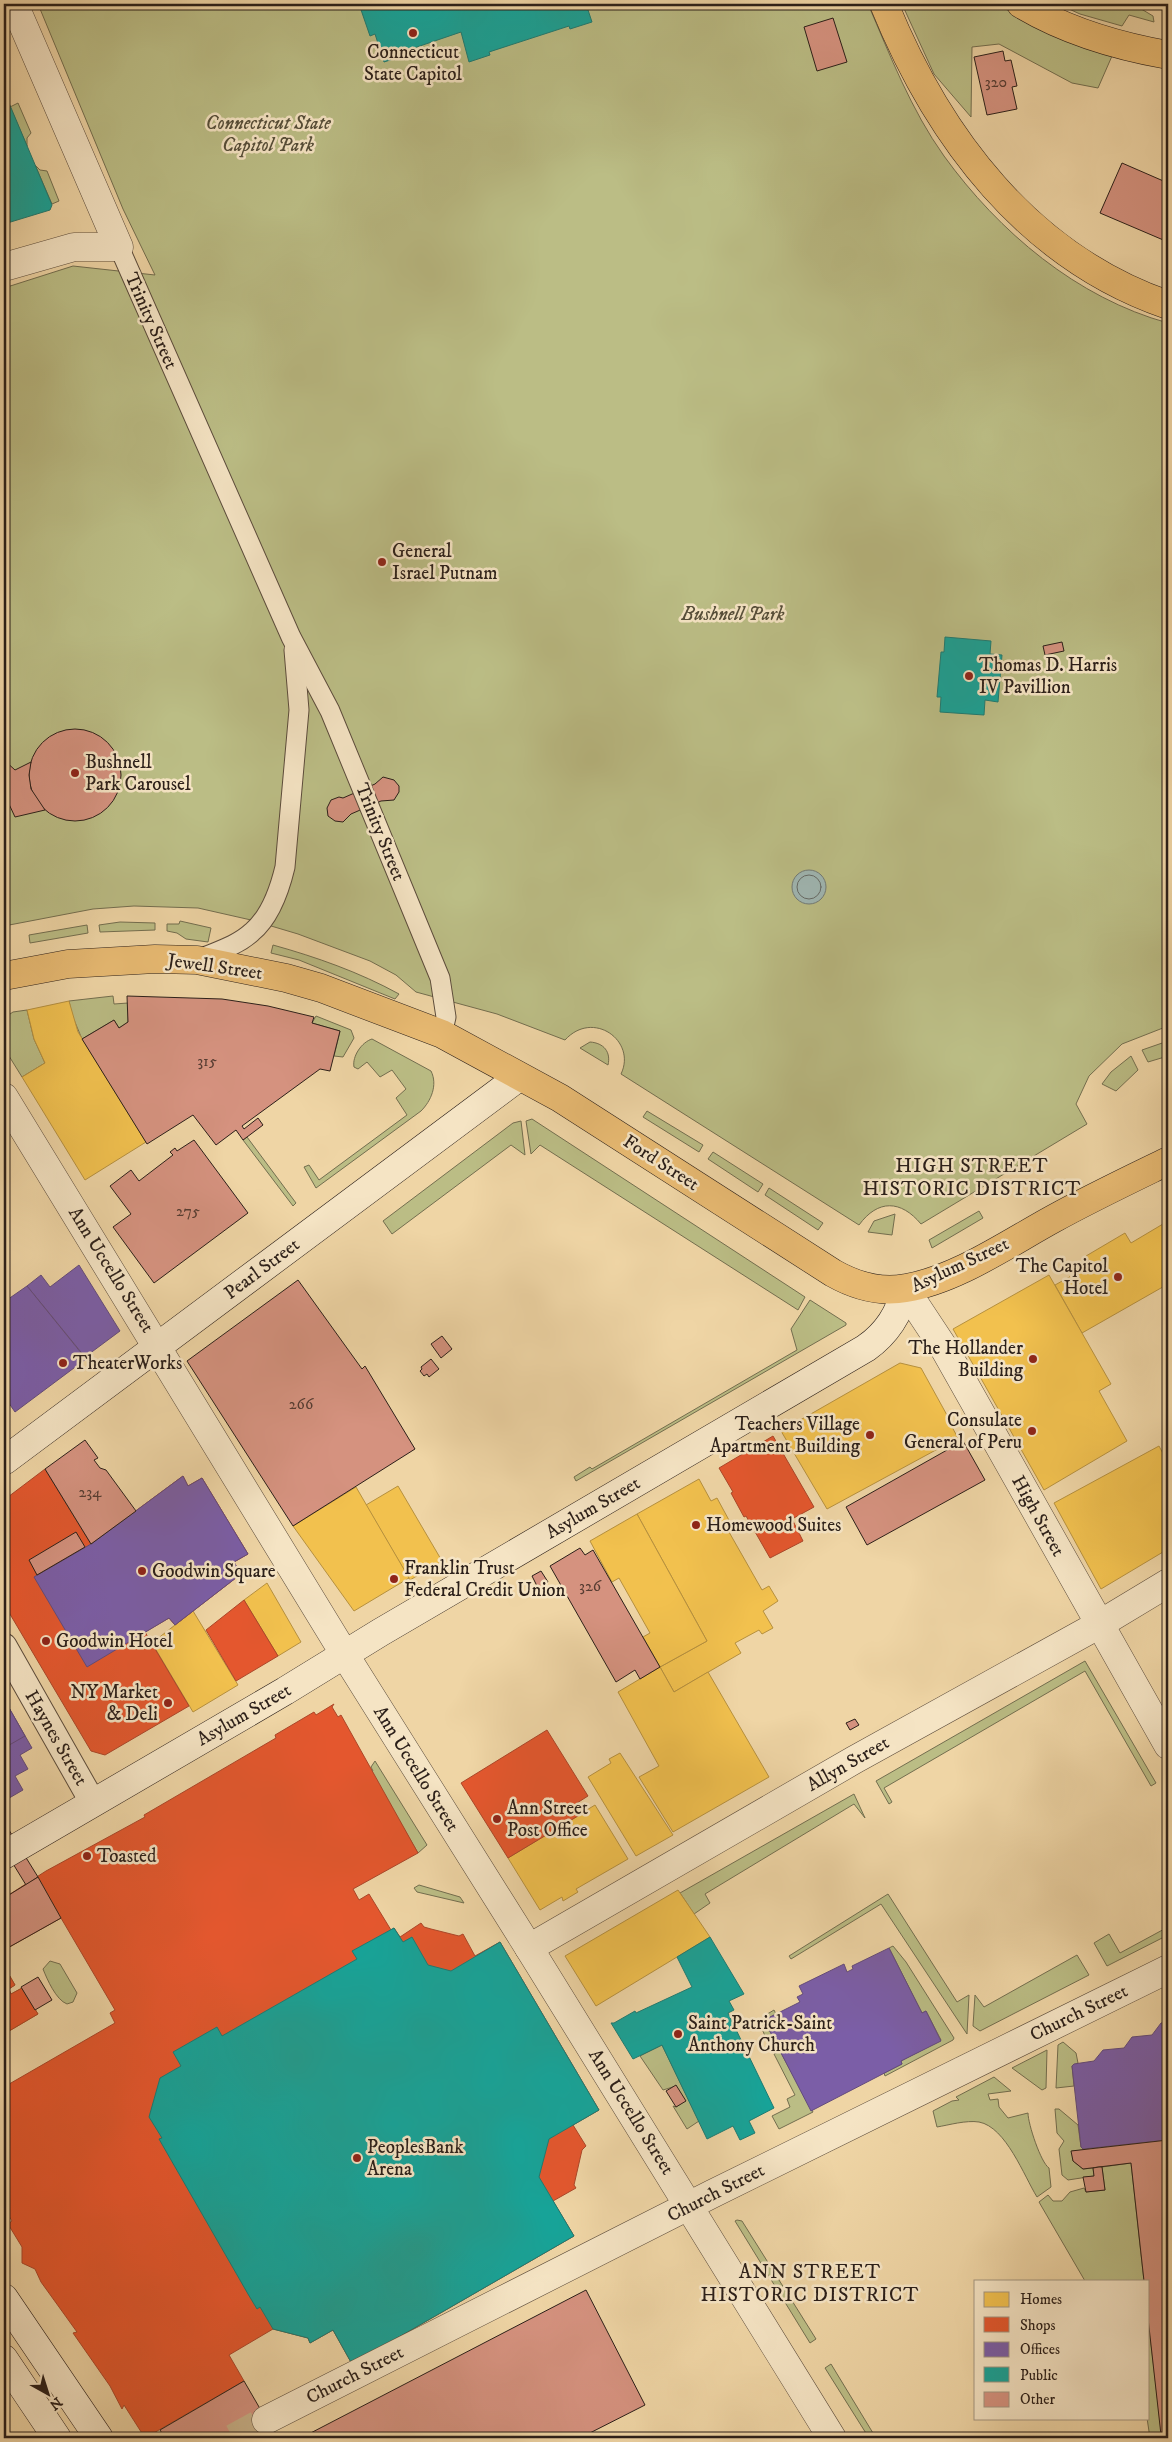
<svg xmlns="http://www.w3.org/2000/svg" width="1172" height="2442" viewBox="0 0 1172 2442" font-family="'IM FELL DW Pica',serif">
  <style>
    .green { fill: #bbbd85; stroke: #736e4f }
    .water { fill: #9fb6b2; stroke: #717a75 }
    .homes { fill: #f2c14e; stroke: #b6903e }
    .shops { fill: #e4572e; stroke: #ac4628 }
    .offices { fill: #7b5ea7; stroke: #634b7c }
    .public { fill: #17a398; stroke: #1d7b72 }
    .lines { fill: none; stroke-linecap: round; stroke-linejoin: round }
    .shore { stroke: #656a66; stroke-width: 1 }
    .building { fill: #d5927f; stroke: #2b1f19 }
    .tertiary-tunnel { stroke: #c8b189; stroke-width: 28; stroke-dasharray: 28 14; stroke-linecap: butt }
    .pedestrian-casing { stroke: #5c4c3c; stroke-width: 21 }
    .minor-casing { stroke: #5c4c3c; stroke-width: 27 }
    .tertiary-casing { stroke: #5c4c3c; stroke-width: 29 }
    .secondary-casing { stroke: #2b1f19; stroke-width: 29 }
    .primary-casing { stroke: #2b1f19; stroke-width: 29 }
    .motorway-casing { stroke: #2b1f19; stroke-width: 29 }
    .pedestrian { stroke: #f5e4c4; stroke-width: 19 }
    .minor { stroke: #f5e4c4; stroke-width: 25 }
    .tertiary { stroke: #f5e4c4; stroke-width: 28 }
    .secondary { stroke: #f5e4c4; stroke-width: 28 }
    .primary { stroke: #e8ba72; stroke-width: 28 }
    .motorway { stroke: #e8ba72; stroke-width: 28 }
    .poi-dot { fill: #8f2418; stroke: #f5e4c4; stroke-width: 2 }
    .labels { text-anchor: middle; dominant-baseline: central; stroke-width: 5; stroke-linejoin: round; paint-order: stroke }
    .number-label { font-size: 16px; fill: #563c32 }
    .poi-label { font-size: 19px; fill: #2b1f19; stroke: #f5e4c4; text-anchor: start }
    .park-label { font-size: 19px; font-style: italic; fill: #564e39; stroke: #f5e4c4 }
    .street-label { font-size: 19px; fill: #2b1f19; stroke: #f5e4c4 }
    .neighbourhood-label { font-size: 20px; letter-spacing: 1px; fill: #2b1f19; stroke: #f5e4c4 }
  </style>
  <rect width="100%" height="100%" fill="#efd5a5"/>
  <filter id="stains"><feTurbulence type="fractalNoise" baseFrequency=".004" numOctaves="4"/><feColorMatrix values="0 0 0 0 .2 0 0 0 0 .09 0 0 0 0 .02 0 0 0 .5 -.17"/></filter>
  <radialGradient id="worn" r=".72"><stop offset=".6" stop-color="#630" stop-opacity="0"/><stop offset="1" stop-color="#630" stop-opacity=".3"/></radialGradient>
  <g class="green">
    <path d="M38,4H868C890,55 911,110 944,156C999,232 1077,298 1168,323V1026L1122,1044L1089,1076L1076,1104L1087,1124L921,1224C901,1200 878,1199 859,1225L621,1074C637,1041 593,1009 565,1040L497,1014L416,992L396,975L370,961L298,934L251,920L198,908L134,906L93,909L4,926V288L73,266L155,275L123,209Z"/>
    <path d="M902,4H997L1033,25L1112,56L1098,88L1072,83L999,44L972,47L971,117L934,74Z"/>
    <path d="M1058,4H1133L1153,16L1154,22L1129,15L1122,26L1080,14Z"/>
    <path d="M18,103L31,133L27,138V146L10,107Z"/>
    <path d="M35,165L40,170L47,171L59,201L52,204Z"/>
    <path d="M180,921L211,928L208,942L186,939L177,933L167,931V924H179Z"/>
    <path d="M120,922L155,923V930L100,932L99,925Z"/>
    <path d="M87,925L88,933L30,943L29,935Z"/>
    <path d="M273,945C316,957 359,972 399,994L395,999L299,960L271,953Z"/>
    <path d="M113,996L114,1004L128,1003V1022L119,1028L114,1020L82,1039L72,1015L69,1001Z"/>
    <path d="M27,1010L34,1039L45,1063L22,1077L4,1048V1018L13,1012Z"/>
    <path d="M316,1016L351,1030L354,1038L343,1057L334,1056L340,1031L312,1023Z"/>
    <path d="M372,1039L431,1071C438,1085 431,1101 421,1111L316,1188L304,1167L309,1165L319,1180L407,1115L396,1098L406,1089L392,1070L380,1077L367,1062L358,1069L354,1067C352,1056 362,1042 372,1039Z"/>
    <path d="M1168,1041V1056L1148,1062L1142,1050Z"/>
    <path d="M590,1042C604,1043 611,1052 608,1065L580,1048Z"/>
    <path d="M1131,1056L1138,1070L1116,1091L1102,1084L1111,1072Z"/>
    <path d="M647,1111L703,1145L699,1152L643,1117Z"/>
    <path d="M532,1119L805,1297L798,1310L540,1145L531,1154L526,1121Z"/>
    <path d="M521,1121L525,1155L511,1145L392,1234L383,1221L513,1123Z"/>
    <path d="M247,1137L296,1203L293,1206L243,1140Z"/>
    <path d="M713,1152L763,1184L758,1192L708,1159Z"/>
    <path d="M769,1188L823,1223L818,1230L765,1195Z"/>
    <path d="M979,1211L983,1218L932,1248L929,1240Z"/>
    <path d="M895,1214L892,1235L868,1232L874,1221Z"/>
    <path d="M810,1300L846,1323V1325L576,1481L574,1477L590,1467L592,1469L797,1350L791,1329Z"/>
    <path d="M1085,1661L1156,1783L1151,1786L1085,1671L884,1788L892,1802L889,1804L876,1781Z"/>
    <path d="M375,1761L427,1845L418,1853L371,1772L373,1771L371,1767Z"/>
    <path d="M854,1794L865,1818L854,1804L705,1894L710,1903L694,1914L680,1893Z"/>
    <path d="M419,1885L460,1897L464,1903L417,1892L414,1888Z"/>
    <path d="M888,1894L957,2002L969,1995L967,2034L881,1904L791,1959L789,1956Z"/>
    <path d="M1168,1927V1935L1107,1966L1094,1943L1109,1934L1120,1953Z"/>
    <path d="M893,1946L906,1962L954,2038L953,2040L885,2076L884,2073L902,2064L901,2061L941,2040L926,2011L922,2013L889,1948Z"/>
    <path d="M1077,1955L1089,1975L980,2031L973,2026L975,1995L984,2007Z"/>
    <path d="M50,1961L60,1964L77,1993L73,2002L67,2004C56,2000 47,1979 43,1969Z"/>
    <path d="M774,2010L776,2014L765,2020L777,2044L770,2048L760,2024L764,2016Z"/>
    <path d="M1063,2042L1076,2053L1078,2063L1072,2066L1074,2086L1056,2088L1058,2045Z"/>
    <path d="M662,2045L699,2121L687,2129L673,2106L676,2107L685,2101L676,2086L663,2090L640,2056Z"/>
    <path d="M1047,2050L1046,2088L1042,2090L1012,2068Z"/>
    <path d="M780,2051L813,2112L779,2129L772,2116L790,2107L787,2099L795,2095L774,2054Z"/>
    <path d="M994,2077L1011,2091L988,2094L990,2100L998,2099L999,2107L1008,2118L1028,2113C1028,2124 1041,2163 1049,2168L1051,2187L1037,2197C1024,2176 1006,2127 979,2122C966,2120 949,2125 937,2127L933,2111L952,2101L959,2100L956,2097Z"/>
    <path d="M1055,2109H1059L1078,2125L1081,2147L1084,2150L1072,2151L1073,2161L1083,2169L1093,2168L1094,2176L1068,2180L1062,2175L1059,2149L1064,2141L1057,2133Z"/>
    <path d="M1131,2163L1144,2281H1085L1039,2202L1048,2195L1053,2201H1062L1070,2192L1084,2188L1086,2192L1105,2190L1102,2167Z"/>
    <path d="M737,2220L742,2221L816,2339L810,2343L735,2221Z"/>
    <path d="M1148,2318L1162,2438H1150L1147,2418Z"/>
    <path d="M831,2364L876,2438H869L825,2368Z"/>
  </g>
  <circle class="water" cx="809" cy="887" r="17"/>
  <g class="homes">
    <path d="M69,1001L78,1032L146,1142L85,1180L22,1077L45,1063L34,1039L27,1010Z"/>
    <path d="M1168,1221V1284L1082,1333L1055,1285L1091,1265L1086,1256L1125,1233L1131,1243Z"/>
    <path d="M1049,1275L1111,1384L1099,1391L1127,1441L1044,1490L953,1329Z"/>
    <path d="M900,1363L921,1368L953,1426L952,1427L958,1438L827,1509L781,1431Z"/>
    <path d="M1159,1446L1168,1463V1549L1101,1589L1054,1503Z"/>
    <path d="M699,1479L711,1501L717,1498L730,1522L725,1525L762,1590L769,1586L778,1601L763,1611L773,1628L762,1634L759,1630L735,1643L741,1653L674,1692L660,1667L707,1641L637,1514Z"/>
    <path d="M398,1486L442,1561L410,1580L366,1505Z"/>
    <path d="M356,1487L409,1578L354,1611L293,1526Z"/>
    <path d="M637,1514L707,1641L660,1667L643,1637L650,1633L619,1578L612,1582L590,1541Z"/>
    <path d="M267,1583L301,1642L278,1656L244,1600Z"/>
    <path d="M193,1611L238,1685L193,1712L152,1643Z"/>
    <path d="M660,1667L674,1692L708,1672L769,1777L673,1832L639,1777L659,1766L618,1692Z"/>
    <path d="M620,1753L673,1835L636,1856L588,1777L611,1763L609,1759Z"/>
    <path d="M595,1805L628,1859L576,1889L578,1892L563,1901L562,1897L540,1910L508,1858Z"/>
    <path d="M678,1890L710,1937L596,2006L565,1956Z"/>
    <path d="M4,1966L15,1985L8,1989L11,1994L22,1988L38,2014L4,2034Z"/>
  </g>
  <g class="shops">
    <path d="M773,1436L814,1507L792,1519L803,1541L770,1558L746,1516L744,1517L731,1493L733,1492L719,1468Z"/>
    <path d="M45,1469L91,1544L183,1476L188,1486L202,1478L248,1554L234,1562L241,1574L175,1625L169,1618L145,1632L189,1706L105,1755L91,1751L4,1604V1500Z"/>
    <path d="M244,1600L278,1656L236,1681L206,1630Z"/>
    <path d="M334,1704L332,1707L338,1717L341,1715L418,1853L353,1889L359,1900L369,1894L391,1930L394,1928L400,1937L421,1923L424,1927L431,1929L459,1936L463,1934L475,1956L500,1942L599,2110L573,2125L586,2146L582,2150L574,2185L576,2188L553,2201L574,2236L352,2364L333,2330L310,2343L308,2338L273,2329L229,2355L244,2381L145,2438L124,2405L122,2409L110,2386L73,2333L77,2332L41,2282L35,2269L22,2263V2247L8,2224L12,2221L4,2208V2087L115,2023L110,2013L115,2010L61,1918L4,1950V1898L46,1871L145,1817L144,1815L276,1738L275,1735L314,1712L316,1715Z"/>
    <path d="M547,1730L588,1796L577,1803L583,1813L508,1858L461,1783Z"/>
    <path d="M4,1966L15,1985L9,1989L11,1994L22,1988L38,2014L4,2034Z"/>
  </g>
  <g class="offices">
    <path d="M79,1265L120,1331L85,1357L27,1286L41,1275L50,1287Z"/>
    <path d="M27,1286L86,1359L15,1412L4,1396V1302Z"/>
    <path d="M183,1476L188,1486L202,1478L248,1554L234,1562L241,1574L175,1625L169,1618L87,1667L34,1577L91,1544Z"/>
    <path d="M4,1699L32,1748L20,1755L28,1769L15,1776L23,1790L4,1801Z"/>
    <path d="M4,1699L25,1736L4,1748Z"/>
    <path d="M889,1948L922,2013L926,2011L941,2041L901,2061L902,2064L811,2111L764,2020L800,2002L797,1997L803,1994L799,1986L844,1964L847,1972L853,1969L852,1966Z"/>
    <path d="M1168,2022V2140L1083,2149L1081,2147L1072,2066L1074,2064L1094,2061L1103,2050L1124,2048L1132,2037L1152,2035L1161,2023Z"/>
  </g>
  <g class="public">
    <path d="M359,4H586L592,22L570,29L569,26L489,52L490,55L469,62L461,32L414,48L415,52L384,62L375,34L370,36Z"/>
    <path d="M9,103L52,205L50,210L4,224V105Z"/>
    <path d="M945,637L991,641L990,654L1002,655L998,702L985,700L984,715L940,712L941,697H937L941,652H944Z"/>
    <path d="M394,1928L403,1942L412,1937L428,1965L451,1971L500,1942L599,2110L549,2139L539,2177L574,2236L352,2364L333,2330L310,2343L308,2338L273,2329L260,2307L257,2309L248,2294L159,2139L162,2138L149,2117L160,2078L181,2066L173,2052L217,2027L222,2036L357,1959L352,1951Z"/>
    <path d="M710,1937L744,1994L729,2001L734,2010L728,2013L774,2108L749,2121L755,2133L740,2140L733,2126L707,2139L662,2045L633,2059L611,2023H614L635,2011L636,2013L692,1987L677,1957Z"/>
  </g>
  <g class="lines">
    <circle class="shore" cx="809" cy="887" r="12"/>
  </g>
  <g class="building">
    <path d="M833,18L847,62L817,71L804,27Z"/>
    <path d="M1003,51L1005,61L1011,60L1017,86L1012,87L1017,109L987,115L974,57Z"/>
    <path d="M1122,163L1168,183V242L1100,213Z"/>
    <path d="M1062,642L1064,651L1045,655L1043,646Z"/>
    <circle cx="75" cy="775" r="46"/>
    <path d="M4,760L15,770L31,762L29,775L31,789L45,810L15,817L8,802L4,803Z"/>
    <path d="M383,777L394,780L399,786V792L394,800L381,801L351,814L343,822L335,821L328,816L327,808L331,800L339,797L343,798L375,784Z"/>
    <path d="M127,996L222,999L268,1006L314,1017L312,1023L340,1031L330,1071L320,1069L242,1126L244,1129L258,1118L263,1125L243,1140L236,1130L216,1145L193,1115L147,1144L82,1039L114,1020L119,1028L128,1022Z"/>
    <path d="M194,1140L248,1213L154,1283L113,1227L131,1214L110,1186L131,1170L139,1181L173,1155L170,1152L175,1148L177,1151Z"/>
    <path d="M298,1280L362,1369L365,1366L415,1449L293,1526L187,1361Z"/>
    <path d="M442,1336L452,1349L441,1358L431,1344Z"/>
    <path d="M431,1359L439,1369L429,1377L427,1374L424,1376L420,1371L422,1369L421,1367Z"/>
    <path d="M85,1440L98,1458L94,1460L100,1468L106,1470L136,1511L91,1544L45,1469Z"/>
    <path d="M963,1441L985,1480L867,1545L846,1507Z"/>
    <path d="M76,1532L85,1547L37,1575L29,1560Z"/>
    <path d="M580,1548L585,1555L593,1550L660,1667L640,1679L635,1670L616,1682L550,1566Z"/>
    <path d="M541,1571L548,1582L538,1588L532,1576Z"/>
    <path d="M855,1719L859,1725L850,1730L846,1723Z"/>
    <path d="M4,1822L38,1877L26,1885L4,1849Z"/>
    <path d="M38,1877L61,1918L4,1950V1898Z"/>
    <path d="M38,1977L52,2000L35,2010L21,1987Z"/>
    <path d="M676,2085L686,2101L676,2107L666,2091Z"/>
    <path d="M1168,2140V2434L1161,2435L1148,2318V2281H1144L1131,2163L1083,2169L1073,2161L1071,2151Z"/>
    <path d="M1099,2167H1102L1105,2190L1086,2192L1083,2177L1094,2176L1093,2168Z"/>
    <path d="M586,2290L645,2405L580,2438H301Z"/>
    <path d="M244,2381L277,2438H165L160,2430Z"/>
  </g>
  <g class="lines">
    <path class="tertiary-tunnel" d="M233,2438L266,2420"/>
    <g class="pedestrian-casing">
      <g id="pedestrian">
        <path d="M119,247L291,637L330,711L440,978L446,1017L442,1034"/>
        <path d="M197,960C215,952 237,946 252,932C270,917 280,888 285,867L299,710L294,650"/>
      </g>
    </g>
    <g class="minor-casing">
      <path id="minor" d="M4,1646L93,1803"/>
    </g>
    <g class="tertiary-casing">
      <g id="tertiary">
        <path d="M4,267L74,247H119L14,4"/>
        <path d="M4,1097L345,1655L529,1948L832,2438"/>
        <path d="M905,1289L944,1348L1168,1745"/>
        <path d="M529,1948L854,1760L1100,1624L1168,1583"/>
        <path d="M266,2420L712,2194L1168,1969"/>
      </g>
    </g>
    <g class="secondary-casing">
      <g id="secondary">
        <path d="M4,1461L519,1077"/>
        <path d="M4,1855L285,1691L381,1632L866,1348C886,1334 900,1313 905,1289"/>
        <path d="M4,2298L99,2438"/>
        <path d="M4,2359L57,2438"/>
      </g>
    </g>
    <g class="primary-casing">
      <path id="primary" d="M4,976L68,964L155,959L197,960L286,978L321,988L442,1034L560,1098L833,1273C856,1286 880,1293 906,1288C956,1280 1009,1243 1053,1219C1091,1198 1129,1180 1168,1161"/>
    </g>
    <g class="motorway-casing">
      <g id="motorway">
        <path d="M884,4C938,137 1028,257 1168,305"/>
        <path d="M1021,4C1066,31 1117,46 1168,55"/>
      </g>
    </g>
    <use href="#pedestrian" class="pedestrian"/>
    <use href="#minor" class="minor"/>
    <use href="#tertiary" class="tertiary"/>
    <use href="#secondary" class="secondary"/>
    <use href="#primary" class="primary"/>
    <use href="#motorway" class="motorway"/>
  </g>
  <g class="poi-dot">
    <circle cx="413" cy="33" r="5"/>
    <circle cx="382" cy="562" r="5"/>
    <circle cx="969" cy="676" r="5"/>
    <circle cx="75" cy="773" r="5"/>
    <circle cx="1118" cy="1277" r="5"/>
    <circle cx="1033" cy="1359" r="5"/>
    <circle cx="63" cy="1363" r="5"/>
    <circle cx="1032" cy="1431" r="5"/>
    <circle cx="870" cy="1435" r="5"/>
    <circle cx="696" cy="1525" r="5"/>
    <circle cx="142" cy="1571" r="5"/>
    <circle cx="394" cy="1579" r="5"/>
    <circle cx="46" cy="1641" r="5"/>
    <circle cx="168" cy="1703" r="5"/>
    <circle cx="497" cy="1819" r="5"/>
    <circle cx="87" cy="1856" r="5"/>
    <circle cx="678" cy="2034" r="5"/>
    <circle cx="357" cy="2158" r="5"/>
  </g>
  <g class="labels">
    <g class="number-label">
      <text x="996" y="82">320</text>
      <text x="207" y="1061">315</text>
      <text x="188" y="1211">275</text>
      <text x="301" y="1404">266</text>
      <text x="90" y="1492">234</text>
      <text x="590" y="1586">326</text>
    </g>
    <g class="poi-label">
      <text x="413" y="52" text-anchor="middle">Connecticut<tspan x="413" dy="22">State Capitol</tspan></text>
      <text x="392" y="551">General<tspan x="392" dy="22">Israel Putnam</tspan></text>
      <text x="979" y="665">Thomas D. Harris<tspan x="979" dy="22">IV Pavillion</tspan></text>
      <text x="85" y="762">Bushnell<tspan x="85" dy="22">Park Carousel</tspan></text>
      <text x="1108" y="1266" text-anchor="end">The Capitol<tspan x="1108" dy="22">Hotel</tspan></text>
      <text x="1023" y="1348" text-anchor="end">The Hollander<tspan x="1023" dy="22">Building</tspan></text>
      <text x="73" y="1363">TheaterWorks</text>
      <text x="1022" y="1420" text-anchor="end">Consulate<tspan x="1022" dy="22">General of Peru</tspan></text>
      <text x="860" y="1424" text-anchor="end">Teachers Village<tspan x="860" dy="22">Apartment Building</tspan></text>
      <text x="706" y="1525">Homewood Suites</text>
      <text x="404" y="1568">Franklin Trust<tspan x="404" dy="22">Federal Credit Union</tspan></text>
      <text x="152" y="1571">Goodwin Square</text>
      <text x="56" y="1641">Goodwin Hotel</text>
      <text x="158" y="1692" text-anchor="end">NY Market<tspan x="158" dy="22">&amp; Deli</tspan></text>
      <text x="507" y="1808">Ann Street<tspan x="507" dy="22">Post Office</tspan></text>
      <text x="97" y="1856">Toasted</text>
      <text x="688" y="2023">Saint Patrick-Saint<tspan x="688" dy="22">Anthony Church</tspan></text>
      <text x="367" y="2147">PeoplesBank<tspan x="367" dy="22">Arena</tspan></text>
    </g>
    <g class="park-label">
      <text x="268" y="123">Connecticut State<tspan x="268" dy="22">Capitol Park</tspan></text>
      <text x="733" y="614">Bushnell Park</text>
    </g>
    <g class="street-label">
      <text transform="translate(151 321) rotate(66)">Trinity Street</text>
      <text transform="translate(380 832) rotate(68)">Trinity Street</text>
      <text transform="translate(215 967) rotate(8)">Jewell Street</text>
      <text transform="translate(661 1163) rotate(33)">Ford Street</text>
      <text transform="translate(960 1265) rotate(-25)">Asylum Street</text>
      <text transform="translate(262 1269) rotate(-37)">Pearl Street</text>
      <text transform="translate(111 1270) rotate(58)">Ann Uccello Street</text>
      <text transform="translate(593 1508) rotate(-30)">Asylum Street</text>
      <text transform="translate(1038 1516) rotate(61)">High Street</text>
      <text transform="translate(244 1715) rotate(-30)">Asylum Street</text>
      <text transform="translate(56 1738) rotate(60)">Haynes Street</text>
      <text transform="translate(848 1764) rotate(-30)">Allyn Street</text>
      <text transform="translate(416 1769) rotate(58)">Ann Uccello Street</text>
      <text transform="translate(1079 2013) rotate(-26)">Church Street</text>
      <text transform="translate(631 2112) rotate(58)">Ann Uccello Street</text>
      <text transform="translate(716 2193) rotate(-27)">Church Street</text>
      <text transform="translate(355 2375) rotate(-27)">Church Street</text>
    </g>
    <g class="neighbourhood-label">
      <text x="972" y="1166">HIGH STREET<tspan x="972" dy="23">HISTORIC DISTRICT</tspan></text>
      <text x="810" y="2272">ANN STREET<tspan x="810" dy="23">HISTORIC DISTRICT</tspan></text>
    </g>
  </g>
  <rect width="1172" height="2442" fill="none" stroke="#efd5a5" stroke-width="20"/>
  <rect x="5" y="5" width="1162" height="2432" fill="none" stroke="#2b1f19" stroke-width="2.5"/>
  <rect x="10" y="10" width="1152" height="2422" fill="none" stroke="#2b1f19"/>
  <rect x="974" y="2280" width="175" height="140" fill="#f5e4c4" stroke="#a49580"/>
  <rect x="984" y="2292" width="25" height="15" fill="#f2c14e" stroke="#a49580"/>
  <text x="1020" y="2304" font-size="15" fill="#2b1f19">Homes</text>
  <rect x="984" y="2317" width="25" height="15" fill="#e4572e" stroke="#a49580"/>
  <text x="1020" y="2330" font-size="15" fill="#2b1f19">Shops</text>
  <rect x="984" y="2342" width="25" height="15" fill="#7b5ea7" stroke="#a49580"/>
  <text x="1020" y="2354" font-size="15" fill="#2b1f19">Offices</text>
  <rect x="984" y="2367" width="25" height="15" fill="#17a398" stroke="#a49580"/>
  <text x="1020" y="2380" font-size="15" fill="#2b1f19">Public</text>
  <rect x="984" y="2392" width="25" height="15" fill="#d5927f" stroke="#a49580"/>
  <text x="1020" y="2404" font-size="15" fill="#2b1f19">Other</text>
  <g transform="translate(48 2394) rotate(141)" stroke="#f5e4c4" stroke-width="4" paint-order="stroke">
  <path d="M0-4L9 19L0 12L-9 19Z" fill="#2b1f19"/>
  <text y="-8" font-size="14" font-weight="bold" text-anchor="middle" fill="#2b1f19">N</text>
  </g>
  <rect width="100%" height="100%" filter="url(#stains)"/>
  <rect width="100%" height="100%" fill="url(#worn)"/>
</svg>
